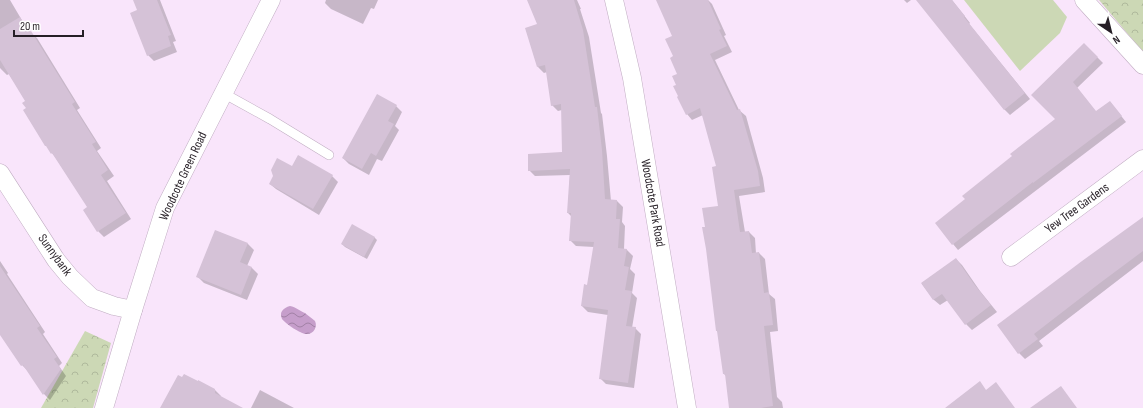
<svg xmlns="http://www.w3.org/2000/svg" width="1143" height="408" viewBox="0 0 1143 408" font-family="'Sofia Sans Condensed',sans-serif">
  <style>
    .green { fill: #ccd8b5 }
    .park { fill: url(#park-crowns) }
    .water { fill: url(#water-waves) }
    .shadow { fill: #0003 }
    .building { fill: #d5c2d7 }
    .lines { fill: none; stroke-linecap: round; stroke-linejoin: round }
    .lane-casing { stroke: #c0adc2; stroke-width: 10 }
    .street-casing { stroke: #c0adc2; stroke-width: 19 }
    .lane { stroke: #fff; stroke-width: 9 }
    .street { stroke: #fff; stroke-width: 18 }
    .labels { text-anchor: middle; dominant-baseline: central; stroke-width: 4; stroke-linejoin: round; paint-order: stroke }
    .street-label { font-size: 13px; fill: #261f26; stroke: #fff }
  </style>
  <defs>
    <pattern id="park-crowns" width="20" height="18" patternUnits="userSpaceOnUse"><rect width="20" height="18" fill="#ccd8b5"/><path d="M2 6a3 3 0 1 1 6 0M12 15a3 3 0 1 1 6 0" fill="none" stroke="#afb99c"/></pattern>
    <pattern id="water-waves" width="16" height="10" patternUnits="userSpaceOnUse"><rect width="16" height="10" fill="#c69ecb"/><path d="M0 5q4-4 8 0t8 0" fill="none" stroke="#a180a5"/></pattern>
  </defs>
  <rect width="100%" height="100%" fill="#f9e5fb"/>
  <path class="green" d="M964,0H1053L1067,17L1060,33L1020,71Z"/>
  <g class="park">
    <path d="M1099,0H1143V52Z"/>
    <path d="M85,331L111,343L93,408H41Z"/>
  </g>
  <path class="water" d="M290,306C296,307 300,311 305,313C308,316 312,318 315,321C318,327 313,335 306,334C301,334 286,324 282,319C279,312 283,308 290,306Z"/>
  <g class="shadow">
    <path d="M0,0H10L23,22L30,32L37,38L80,108L77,110L101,148L97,151L114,176L107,181L131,219L104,237L98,231L88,207L56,158L52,153L27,108V101L9,74L7,75L0,68Z"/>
    <path d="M134,0H160L176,41L173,42L177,52L154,61L148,55L139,11Z"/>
    <path d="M326,0H378L374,9L371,8L363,24L331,9L325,3Z"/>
    <path d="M532,0H577L581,9H580L589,37L601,113L602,114L607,156L611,201H617L623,207L622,222L625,226L624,249L627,250L633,256L630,269L635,274L632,293L637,298L632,328H635L641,334L634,388L606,384L600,378L608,315L588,312L582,306L588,286L594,247L576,246L570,240L572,217L568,213L570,175L535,176L529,170L563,153L562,110L558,111L552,105L547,72L544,73L538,67V25Z"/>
    <path d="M662,0H708L712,4L726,35L724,36L732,52L715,60L739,110L746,116L763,178L765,192L739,196L745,232H749L755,238L756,254L759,253L765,259L769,294L775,299L778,331L770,332L777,397L782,402L783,408H730L726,376L724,374L719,333L717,331L706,228L719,207L717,167L703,115L692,120L687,114L677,85L678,74L674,57V36Z"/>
    <path d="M904,0H911L907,3Z"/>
    <path d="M918,0H952L970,23L969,24L1030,99L1010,115L1004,109Z"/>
    <path d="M1084,44L1103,63L1077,88L1096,112L1110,102L1126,122L958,250L953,244L966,200L1014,156L1057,119Z"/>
    <path d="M396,106L402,112L395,126L399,130L382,161L377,159L369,175L349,164L343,158Z"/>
    <path d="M292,167L332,176L338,182L319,215L276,189L270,184L274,176Z"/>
    <path d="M1143,218V261L1039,341L1043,346L1025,359L1019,353L998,325Z"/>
    <path d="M216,231L248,244L254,250L247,266L252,268L258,274L247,300L204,283L198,277Z"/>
    <path d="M374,237L377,240L367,259L345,247L342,244Z"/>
    <path d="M956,259L962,265L980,291L997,312L972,330L966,324L948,300L940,305L934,300L922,284Z"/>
    <path d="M0,261L8,273L7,274L45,332L43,334L62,363L59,366L66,376L50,400L44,394L28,371L22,365L0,333Z"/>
    <path d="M215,390L221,396L220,397L241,408H168Z"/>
    <path d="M260,390L294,408H251Z"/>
  </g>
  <g class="building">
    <path d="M133,0H157L171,35L168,36L171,46L147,56L130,13L137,10Z"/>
    <path d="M527,0H574L583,30L595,107H597L602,150L605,199L617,200L616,219H620L618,248L627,249L624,266L629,267L625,290L632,291L626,326L636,327L628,383L599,379L608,310L581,306L584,284L587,285L594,242L569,241L571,213H567L570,169L528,171V154L562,152L561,104L551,106L545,65L537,67L525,28L537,24Z"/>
    <path d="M656,0H708L721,29L719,30L727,46L710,54L737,110L740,109L758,171L760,186L734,190L740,232L749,231L752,253L759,252L764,293L769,292L773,325L764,326L773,406L761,408H729L725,374H723L717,331H716L706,249L702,227H705L702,208L718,206L712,167L716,166L700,108L686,115L677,97L678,96L673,86L676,85L672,76L677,74L670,58L673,56L665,39L672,36Z"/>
    <path d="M916,0H952L965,16L964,17L1025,93L1004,110Z"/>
    <path d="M20,17L29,32L31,31L75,102L72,104L96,142L92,144L108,170L101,175L126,213L97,232L83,210L87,207L52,153L51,154L46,146H45L23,110L26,108L22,103L25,101L0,60V29Z"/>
    <path d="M1084,43L1098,57L1073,82L1096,111L1110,101L1122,116L1033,183V182L952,245L935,223L965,199L962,196L1012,156L1010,154L1055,119L1031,95Z"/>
    <path d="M377,94L397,105L388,121L394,124L376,156L371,153L362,169L342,158Z"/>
    <path d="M298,155L333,175L313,209L269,184L273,176L271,170L277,158L292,166Z"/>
    <path d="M1143,217V251L1100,283L1034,334L1038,339L1018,354L997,325L1082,261Z"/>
    <path d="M352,224L375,237L364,257L341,244Z"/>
    <path d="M215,230L248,243L240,262L252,267L241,295L196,277Z"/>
    <path d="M956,258L974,284L991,305L965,325L942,294L933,300L921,283Z"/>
    <path d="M0,266L40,326L37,328L57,357L54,359L61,369L43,395L23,365L21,366L0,335Z"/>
    <path d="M184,374L198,381V380L215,389V393L243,408H160L178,375L182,377Z"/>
    <path d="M980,381L986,390L996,382L1015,408H945Z"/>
    <path d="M1061,386L1077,408H1030Z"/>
  </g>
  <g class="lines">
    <g class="lane-casing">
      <path id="lane" d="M223,93L270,119L329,155"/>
    </g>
    <g class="street-casing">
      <g id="street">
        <path d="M614,0L632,78L687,408"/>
        <path d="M1084,0L1143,65"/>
        <path d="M0,173L56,260L70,277L92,298L114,306L133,310"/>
        <path d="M1011,257L1143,159"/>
        <path d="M104,408L133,310L165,208L271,0"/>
      </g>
    </g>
    <use href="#lane" class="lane"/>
    <use href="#street" class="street"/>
  </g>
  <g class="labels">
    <g class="street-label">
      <text transform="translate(183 176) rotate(-65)">Woodcote Green Road</text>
      <text transform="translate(653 203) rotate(80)">Woodcote Park Road</text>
      <text transform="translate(1077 208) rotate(-36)">Yew Tree Gardens</text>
      <text transform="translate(55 255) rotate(54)">Sunnybank</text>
    </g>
  </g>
  <g transform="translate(1111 32) rotate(145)" stroke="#ffffff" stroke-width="3" paint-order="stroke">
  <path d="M0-3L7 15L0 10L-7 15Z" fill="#261f26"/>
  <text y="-6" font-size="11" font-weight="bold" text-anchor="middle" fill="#261f26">N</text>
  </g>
  <path d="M14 30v6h69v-6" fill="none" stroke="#261f26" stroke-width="2"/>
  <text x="20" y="30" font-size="12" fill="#261f26" stroke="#ffffff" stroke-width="3" paint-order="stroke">20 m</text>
</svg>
